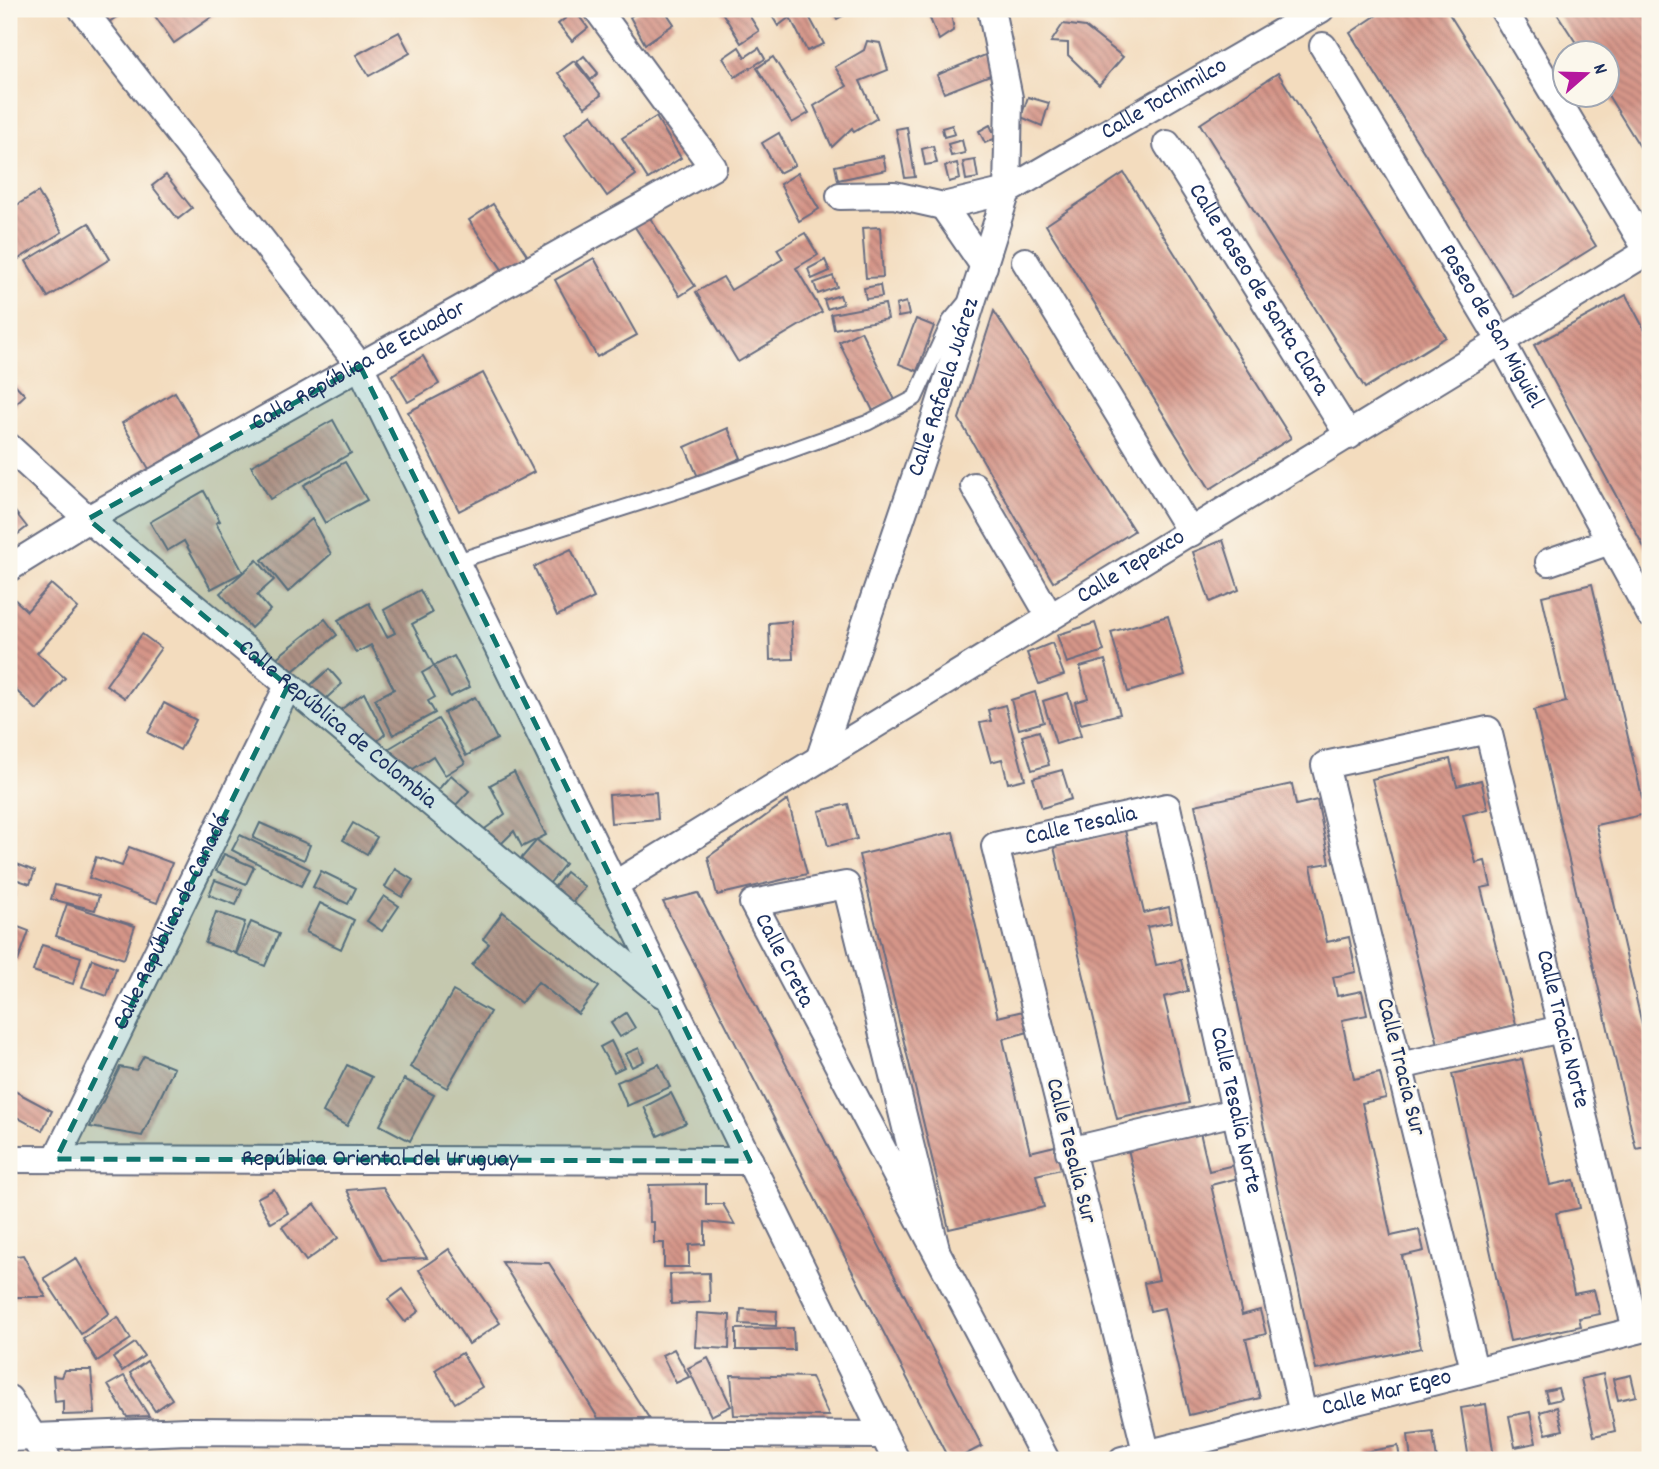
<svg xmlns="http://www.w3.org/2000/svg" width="1659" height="1469" viewBox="0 0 1659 1469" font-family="Dekko,sans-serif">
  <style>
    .building { fill: url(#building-back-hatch) }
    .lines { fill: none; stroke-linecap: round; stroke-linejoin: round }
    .lane-casing { stroke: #676c80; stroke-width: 18 }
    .street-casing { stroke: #676c80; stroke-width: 30 }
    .lane { stroke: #fff; stroke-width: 14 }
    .street { stroke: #fff; stroke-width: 26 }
    .marked { fill: #0f766e; fill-opacity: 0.2; stroke: #0f766e; stroke-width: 5; stroke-dasharray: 14 9; stroke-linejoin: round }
    .labels { text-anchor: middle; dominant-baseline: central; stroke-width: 5; stroke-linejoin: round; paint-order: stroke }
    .street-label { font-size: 24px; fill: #1b2f5e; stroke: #fbf7ec }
  </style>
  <defs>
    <pattern id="building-back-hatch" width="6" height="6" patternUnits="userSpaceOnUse" patternTransform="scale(1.75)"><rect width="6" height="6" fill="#d59588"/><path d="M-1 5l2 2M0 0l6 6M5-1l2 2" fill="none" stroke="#ac7a72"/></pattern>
  </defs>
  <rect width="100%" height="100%" fill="#fbf7ec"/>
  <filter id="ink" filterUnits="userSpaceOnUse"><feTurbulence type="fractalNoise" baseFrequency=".0143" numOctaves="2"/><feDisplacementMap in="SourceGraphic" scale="14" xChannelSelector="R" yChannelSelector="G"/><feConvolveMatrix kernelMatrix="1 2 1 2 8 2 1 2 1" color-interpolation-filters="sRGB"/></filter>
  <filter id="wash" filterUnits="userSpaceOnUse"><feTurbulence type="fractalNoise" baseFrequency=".00686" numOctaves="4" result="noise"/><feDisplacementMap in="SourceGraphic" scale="28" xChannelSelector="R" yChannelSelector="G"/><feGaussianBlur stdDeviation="1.57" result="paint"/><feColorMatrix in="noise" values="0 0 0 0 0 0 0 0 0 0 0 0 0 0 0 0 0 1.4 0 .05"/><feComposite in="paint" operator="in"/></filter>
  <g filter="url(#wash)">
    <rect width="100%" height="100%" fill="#f3dcbe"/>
    <g id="blocks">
      <g class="building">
        <path d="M96,9H128L106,24Z"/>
        <path d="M150,9H213L216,14L174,43Z"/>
        <path d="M641,9H664L674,24L645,44L630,17Z"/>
        <path d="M720,9H745L759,31L741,43Z"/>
        <path d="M768,9H805L824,44L807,51L790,17L778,26Z"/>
        <path d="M832,9H856L837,19Z"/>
        <path d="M933,9H950L954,30L939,40L928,14Z"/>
        <path d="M1063,9H1084L1080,17Z"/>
        <path d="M1386,9H1446L1596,246L1514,297L1350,33Z"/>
        <path d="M1554,9H1650V163L1606,92V52H1582Z"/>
        <path d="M575,11L588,28L572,41L558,24Z"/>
        <path d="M1063,24L1085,27L1123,57L1099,85L1068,55V43L1051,42Z"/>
        <path d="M399,32L410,53L369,76L356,55Z"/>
        <path d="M867,41L880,43L888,70L860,81L877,118L854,132L852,128L832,147L814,106L847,86L835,67L864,50Z"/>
        <path d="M739,47L745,57L759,48L765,59L735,77L723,58Z"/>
        <path d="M990,53L998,72L944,93L937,75Z"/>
        <path d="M584,56L598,73L591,80L577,62Z"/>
        <path d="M773,57L809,113L792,123L757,68Z"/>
        <path d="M574,61L601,95L585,107L558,73Z"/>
        <path d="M1278,73L1446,337L1365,388L1200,124Z"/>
        <path d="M1028,97L1049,103L1042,126L1021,117Z"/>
        <path d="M592,114L636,175L607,196L564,135Z"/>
        <path d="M656,117L681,158L648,179L622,138Z"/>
        <path d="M952,125L955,134L944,137L942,128Z"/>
        <path d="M990,125L996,138L985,143L979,131Z"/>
        <path d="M907,127L915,177L905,178L896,129Z"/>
        <path d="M779,133L795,165L779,173L762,143Z"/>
        <path d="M962,140L965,153L951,156L948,144Z"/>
        <path d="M933,146L937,163L925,165L922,149Z"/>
        <path d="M883,156L886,170L838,180L835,166Z"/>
        <path d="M975,160L978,178L966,180L963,162Z"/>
        <path d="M957,163L960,179L949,182L945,166Z"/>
        <path d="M798,173L819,209L799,221L780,184Z"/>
        <path d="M1124,173L1291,438L1210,489L1046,225Z"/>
        <path d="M166,175L192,208L178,219L152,186Z"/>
        <path d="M38,192L62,232L9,265V210Z"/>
        <path d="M493,204L527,255L503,271L469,220Z"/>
        <path d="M648,215L695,286L680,296L633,224Z"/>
        <path d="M89,223L110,259L48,297L26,261Z"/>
        <path d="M880,227L883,277L866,278L862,228Z"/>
        <path d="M805,233L818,255L796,268L822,312L738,362L696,292L723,277L731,290L783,259L777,249Z"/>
        <path d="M594,258L637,335L597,357L555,280Z"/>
        <path d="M825,260L830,271L812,279L808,269Z"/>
        <path d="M833,276L837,287L818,294L814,283Z"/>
        <path d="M880,285L882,297L866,299L864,288Z"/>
        <path d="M840,295L843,304L827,309L824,300Z"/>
        <path d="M1626,295L1650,340V558L1534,345Z"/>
        <path d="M906,302L909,315L898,317L896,305Z"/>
        <path d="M885,304L888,319L834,329L831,314Z"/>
        <path d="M994,311L1134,531L1053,582L959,419Z"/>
        <path d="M916,319L934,326L917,371L899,364Z"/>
        <path d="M861,331L895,400L873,411L839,342Z"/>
        <path d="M423,356L439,384L408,402L392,375Z"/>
        <path d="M483,373L534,472L459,511L408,412Z"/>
        <path d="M11,380L25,395L9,410V382Z"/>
        <path d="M175,392L201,438L149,469L122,423Z"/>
        <path d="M333,420L351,453L270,499L251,466Z"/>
        <path d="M728,428L741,458L698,477L685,447Z"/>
        <path d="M345,462L367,500L325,523L304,485Z"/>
        <path d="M204,491L220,521L216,523L243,572L211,589L184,541L167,551L150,522Z"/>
        <path d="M9,504L27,527L9,541Z"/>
        <path d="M312,519L331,554L288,592L262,560Z"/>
        <path d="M1223,540L1239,590L1210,602L1193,552Z"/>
        <path d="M571,549L594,598L557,616L534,567Z"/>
        <path d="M257,560L274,580L257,595L270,610L251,628L220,593Z"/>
        <path d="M51,584L78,608L37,653L65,678L37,710L9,684V665L12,662L9,659V594L27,611Z"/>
        <path d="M1592,584L1646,814L1596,825L1650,1059V1146L1636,1149L1534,710L1566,702L1542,596Z"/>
        <path d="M420,590L432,613L412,624L434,666L422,673L435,697L428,701L435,713L393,735L375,699L394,689L371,645L356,653L338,620L369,603L387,637L395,633L384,610Z"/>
        <path d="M1168,616L1185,675L1128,692L1111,632Z"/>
        <path d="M325,619L337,635L283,679L270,663Z"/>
        <path d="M791,621L793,659L770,660L769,623Z"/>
        <path d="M1095,623L1104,651L1067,663L1057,635Z"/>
        <path d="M142,634L161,648L125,698L106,685Z"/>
        <path d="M1052,643L1064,675L1039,684L1027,653Z"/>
        <path d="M454,656L470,687L450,697L434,666Z"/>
        <path d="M1105,660L1120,714L1081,724L1075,702L1088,698L1080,667Z"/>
        <path d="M329,669L342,684L320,704L306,689Z"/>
        <path d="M1035,692L1044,722L1019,729L1011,700Z"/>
        <path d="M364,693L385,734L367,751L329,718Z"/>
        <path d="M1068,693L1081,736L1056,744L1043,701Z"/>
        <path d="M475,697L497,739L466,756L444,713Z"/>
        <path d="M164,703L196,720L180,750L148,733Z"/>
        <path d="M1005,705L1025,779L1008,783L1002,759L991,762L980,723L991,721L988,710Z"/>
        <path d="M438,719L465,763L445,775L433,756L413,769L388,749Z"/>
        <path d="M1039,731L1049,765L1032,770L1022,736Z"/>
        <path d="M1450,759L1457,786L1481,780L1488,809L1463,815L1476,863L1485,861L1491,886L1481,888L1516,1025L1438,1044L1372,779Z"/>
        <path d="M1062,770L1071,799L1042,808L1033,778Z"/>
        <path d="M514,772L546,835L522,847L514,831L496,849L478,834L505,814L490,785Z"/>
        <path d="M451,775L469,791L455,806L437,791Z"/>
        <path d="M1292,784L1296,805L1317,800L1330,863L1311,866L1327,942L1349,937L1356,972L1333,977L1337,996L1362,991L1367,1015L1342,1020L1354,1079L1380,1073L1386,1098L1362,1103L1391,1236L1419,1230L1424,1251L1402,1256L1421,1348L1316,1370L1195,805Z"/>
        <path d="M656,792L658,819L611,823L609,795Z"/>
        <path d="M788,800L807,874L717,895L708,857Z"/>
        <path d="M848,804L857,839L828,846L819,811Z"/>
        <path d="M260,823L310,845L304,860L253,838Z"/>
        <path d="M353,823L377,837L367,854L343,840Z"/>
        <path d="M1125,830L1144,913L1169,907L1172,922L1147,927L1156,965L1181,960L1188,991L1164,997L1189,1103L1117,1119L1054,847Z"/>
        <path d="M953,832L998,1017L1023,1011L1028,1032L1003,1039L1030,1152L1055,1146L1061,1169L1036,1175L1044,1207L949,1229L859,855Z"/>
        <path d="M240,835L310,869L301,886L232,850Z"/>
        <path d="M537,840L565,864L549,884L520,860Z"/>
        <path d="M129,847L172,863L157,903L89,878L96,857L122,866Z"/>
        <path d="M224,854L254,867L246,884L216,871Z"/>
        <path d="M9,861L35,871L30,884L9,877Z"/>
        <path d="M395,869L413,880L402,897L385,887Z"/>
        <path d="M321,871L356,888L348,904L313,887Z"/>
        <path d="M566,872L585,887L571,904L553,889Z"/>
        <path d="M215,880L242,890L236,905L209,895Z"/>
        <path d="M55,885L99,896L95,910L51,899Z"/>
        <path d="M9,889L17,892L9,914Z"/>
        <path d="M698,893L982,1446L955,1460H949L663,902Z"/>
        <path d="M384,896L399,906L382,931L367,921Z"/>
        <path d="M320,903L354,920L341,949L306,932Z"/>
        <path d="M67,904L135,926L124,959L56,936Z"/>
        <path d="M216,912L245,922L235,953L205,943Z"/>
        <path d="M503,912L599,987L578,1014L538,982L521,1003L472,965L489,944L483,939Z"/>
        <path d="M251,922L279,934L265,966L236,954Z"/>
        <path d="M10,924L29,931L18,961L9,958Z"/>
        <path d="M42,945L81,957L73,984L33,971Z"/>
        <path d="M92,959L116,968L107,996L82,987Z"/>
        <path d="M453,991L490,1012L447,1088L410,1067Z"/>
        <path d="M626,1013L635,1028L620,1037L611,1023Z"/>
        <path d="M611,1041L624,1067L614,1072L600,1047Z"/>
        <path d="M639,1048L644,1061L632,1067L625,1054Z"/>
        <path d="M144,1056L174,1068L142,1136L90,1127L120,1067L136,1070Z"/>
        <path d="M1522,1059L1550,1185L1574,1180L1580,1208L1556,1213L1574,1294L1594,1290L1600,1314L1579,1318L1581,1326L1510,1341L1452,1074Z"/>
        <path d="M659,1064L670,1087L627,1106L617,1082Z"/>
        <path d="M347,1065L372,1077L347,1126L323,1112Z"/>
        <path d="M404,1079L434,1095L410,1141L380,1125Z"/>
        <path d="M9,1088L52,1111L42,1131L9,1113Z"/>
        <path d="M671,1093L686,1123L658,1136L644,1107Z"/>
        <path d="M1200,1132L1209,1171L1234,1165L1238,1178L1211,1185L1242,1315L1260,1310L1266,1334L1246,1339L1260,1398L1189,1415L1164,1308L1150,1311L1144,1283L1159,1280L1128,1149Z"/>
        <path d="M706,1184V1204H723L735,1225L705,1222V1244L689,1245V1267H664V1243H654V1222H650L649,1185Z"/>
        <path d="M383,1187L427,1258L382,1260L347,1190Z"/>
        <path d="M274,1189L288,1213L271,1223L257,1198Z"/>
        <path d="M315,1204L338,1238L306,1261L282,1227Z"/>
        <path d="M449,1249L500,1323L469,1344L419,1270Z"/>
        <path d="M23,1255L46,1297H9V1257Z"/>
        <path d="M76,1258L109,1313L81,1334L44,1278Z"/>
        <path d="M502,1262L549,1263L649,1418H598Z"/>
        <path d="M709,1273L710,1302L671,1304L670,1274Z"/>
        <path d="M1650,1281V1306L1649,1307L1644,1282Z"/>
        <path d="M403,1289L419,1311L405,1322L388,1300Z"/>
        <path d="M741,1309L777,1311L776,1326L740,1324Z"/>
        <path d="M697,1313L730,1315L729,1349L695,1347Z"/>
        <path d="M118,1317L131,1339L97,1361L83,1339Z"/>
        <path d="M793,1328L794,1350H736V1329Z"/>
        <path d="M135,1343L144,1356L122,1371L113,1358Z"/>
        <path d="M674,1349L689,1377L676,1383L662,1355Z"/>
        <path d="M462,1353L482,1387L455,1403L435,1370Z"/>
        <path d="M708,1358L731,1406L711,1416L688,1368Z"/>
        <path d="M147,1361L172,1399L155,1411L130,1373Z"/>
        <path d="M64,1370H91L95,1414L63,1415V1401L55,1402L53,1376L61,1377Z"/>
        <path d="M1603,1374L1615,1431L1594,1436L1581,1379Z"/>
        <path d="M731,1375L811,1377L829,1416L734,1415Z"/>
        <path d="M1631,1375L1636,1396L1618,1400L1613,1379Z"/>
        <path d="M124,1376L149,1416L127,1417L108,1385Z"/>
        <path d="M1558,1388L1561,1399L1548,1402L1545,1391Z"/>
        <path d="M1486,1404L1494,1457L1469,1460L1461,1408Z"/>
        <path d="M1557,1407L1563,1430L1546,1434L1540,1412Z"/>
        <path d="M1530,1412L1536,1443L1515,1447L1509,1416Z"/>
        <path d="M1433,1432L1437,1460H1411L1408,1435Z"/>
        <path d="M1398,1446L1400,1460H1365L1364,1452Z"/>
        <path d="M213,1456L215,1460H193V1459Z"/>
      </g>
    </g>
  </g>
  <g filter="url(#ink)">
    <use href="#blocks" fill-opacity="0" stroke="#676c80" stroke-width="2"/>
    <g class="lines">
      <g class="lane-casing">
        <path id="lane" d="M457,561L683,489L867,423L915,398L950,321L964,304"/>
      </g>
      <g class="street-casing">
        <g id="street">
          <path d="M82,9L360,366L896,1460"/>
          <path d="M1503,9L1650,255"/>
          <path id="s1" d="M1323,46L1502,343L1650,614"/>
          <path id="s2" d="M1167,144L1349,436"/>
          <path id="s3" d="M840,196L894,195L943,206L1007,191L1321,9"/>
          <path d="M943,206L984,266"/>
          <path d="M1025,261L1191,533"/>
          <path id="s4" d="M9,447L88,519L662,994"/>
          <path d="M974,486L1049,615"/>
          <path d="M1549,562L1610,541"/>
          <path id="s5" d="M9,568L88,519L713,167L597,9"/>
          <path id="s6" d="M820,757L935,419L1007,191L1009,98L991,9"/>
          <path id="s7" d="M614,885C958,672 1305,462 1650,250"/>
          <path d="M1400,1066L1561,1029"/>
          <path d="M1069,1151L1235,1112"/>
          <path id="s8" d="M9,1159L750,1161"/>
          <path id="s9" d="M56,1159L288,686"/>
          <path id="s10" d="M937,1253L846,885L753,903L1046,1460"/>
          <path id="s11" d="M1474,1369L1325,765L1488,730L1636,1330"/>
          <path d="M9,1399L48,1460"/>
          <path d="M9,1438L187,1431L883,1435"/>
          <path id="s12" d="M1147,1455L995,846L1167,807L1303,1414"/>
          <path id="s13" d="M1122,1460L1650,1327"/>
        </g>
      </g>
      <use href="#lane" class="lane"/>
      <use href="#street" class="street"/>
    </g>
  </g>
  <path class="marked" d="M360,366L750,1161L56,1159L288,686L88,519Z"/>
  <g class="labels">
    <g class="street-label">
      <text stroke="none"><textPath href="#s3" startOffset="352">Calle Tochimilco</textPath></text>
      <text stroke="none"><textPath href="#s2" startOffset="172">Calle Paseo de Santa Clara</textPath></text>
      <text stroke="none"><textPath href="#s1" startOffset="327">Paseo de San Miguiel</textPath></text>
      <text stroke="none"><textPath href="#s5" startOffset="404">Calle República de Ecuador</textPath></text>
      <text stroke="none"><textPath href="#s6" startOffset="390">Calle Rafaela Juárez</textPath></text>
      <text stroke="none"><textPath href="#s7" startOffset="607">Calle Tepexco</textPath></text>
      <text stroke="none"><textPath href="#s4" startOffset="430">Calle República de Colombia</textPath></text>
      <text stroke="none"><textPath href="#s12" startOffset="716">Calle Tesalia</textPath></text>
      <text stroke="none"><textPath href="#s9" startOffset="264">Calle República de Canadá</textPath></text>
      <text stroke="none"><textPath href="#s10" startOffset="539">Calle Creta</textPath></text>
      <text stroke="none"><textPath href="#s11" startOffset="1097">Calle Tracia Norte</textPath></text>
      <text transform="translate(1400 1067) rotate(76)">Calle Tracia Sur</text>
      <text stroke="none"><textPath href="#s12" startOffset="1115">Calle Tesalia Norte</textPath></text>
      <text transform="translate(1070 1151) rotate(76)">Calle Tesalia Sur</text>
      <text stroke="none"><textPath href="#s8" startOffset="371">República Oriental del Uruguay</textPath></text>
      <text stroke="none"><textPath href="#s13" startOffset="273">Calle Mar Egeo</textPath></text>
    </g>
  </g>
  <rect width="1659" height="1469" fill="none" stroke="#fbf7ec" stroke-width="35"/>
  <g transform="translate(1586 74) rotate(70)"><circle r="33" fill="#fbf7ec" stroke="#a1a7b3" stroke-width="2"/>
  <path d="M0-5L12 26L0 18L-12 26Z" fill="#b5179e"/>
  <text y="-10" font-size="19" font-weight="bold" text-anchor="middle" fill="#1b2f5e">N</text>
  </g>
</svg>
